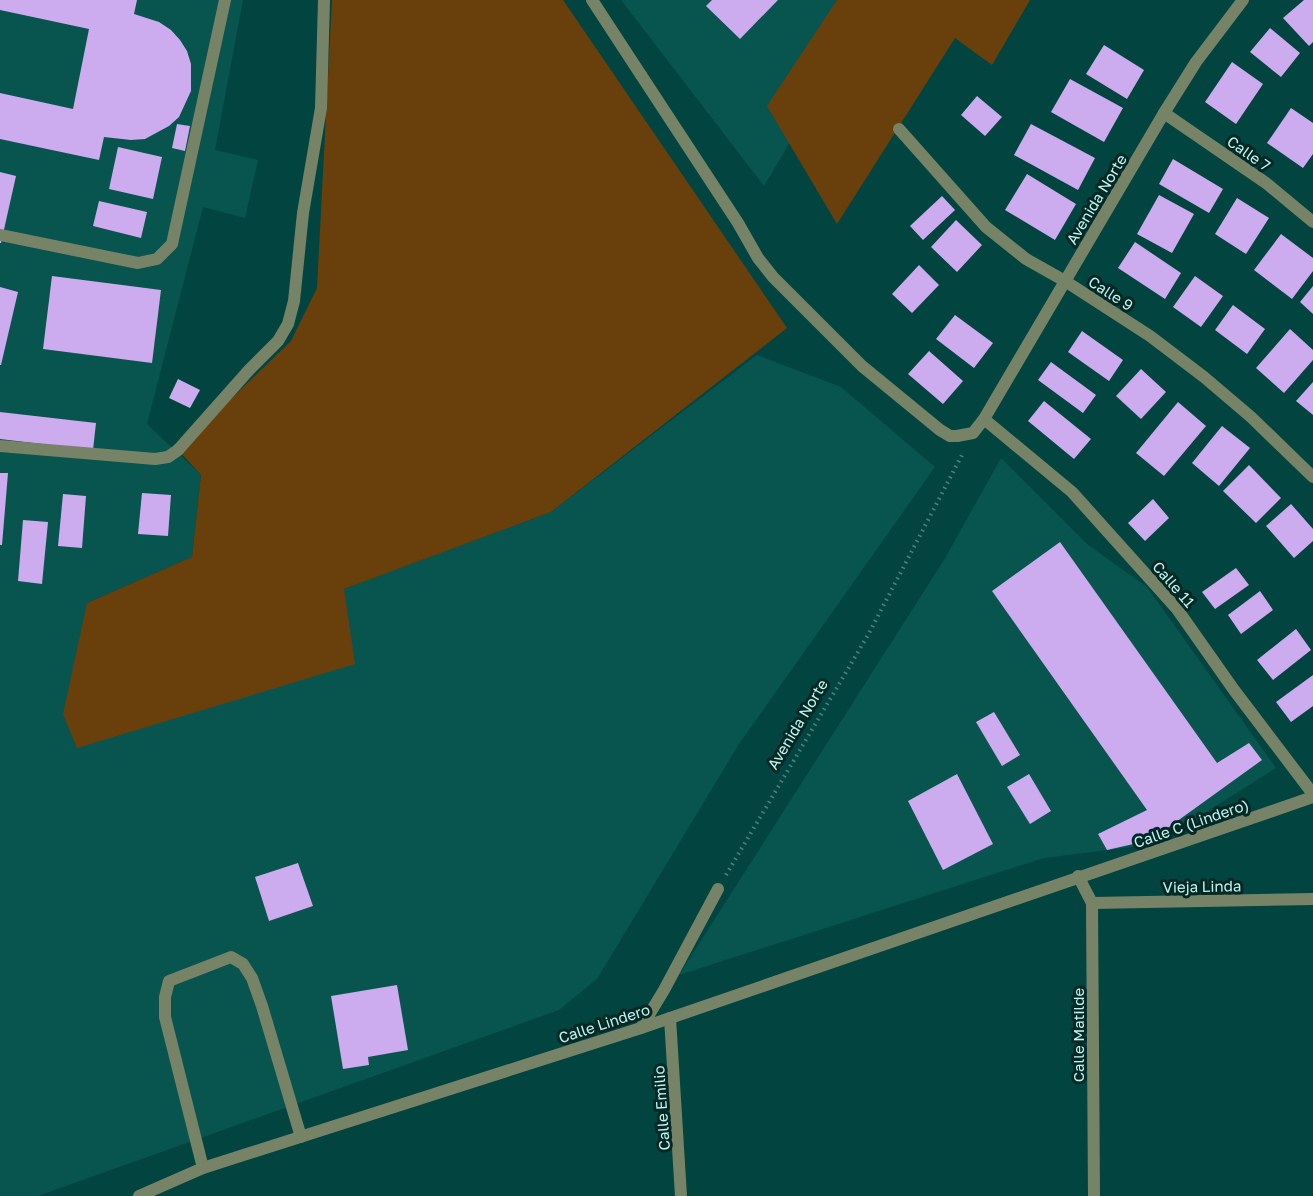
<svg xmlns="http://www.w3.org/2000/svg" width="1313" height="1196" viewBox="0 0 1313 1196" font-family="'Golos Text',sans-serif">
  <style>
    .built { fill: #08544f }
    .green { fill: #69400c }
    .building { fill: #ccabef }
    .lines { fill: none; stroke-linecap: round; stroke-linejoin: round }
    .path { stroke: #48857f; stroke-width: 4; stroke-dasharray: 1.5 4.5; stroke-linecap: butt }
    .service { stroke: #778366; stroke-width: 12 }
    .minor { stroke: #778366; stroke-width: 12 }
    .labels { text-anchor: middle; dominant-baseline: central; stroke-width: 6; stroke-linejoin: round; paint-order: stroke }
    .street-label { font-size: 15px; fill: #c3f4ee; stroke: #042825 }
  </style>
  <rect width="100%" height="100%" fill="#024540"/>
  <g class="built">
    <path d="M0,0H243L215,150L258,160L245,218L203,207L147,424L201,475L192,557L87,603L344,589L551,512L757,355L841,387L935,467L739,744L597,979L559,1010L38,1196H0Z"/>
    <path d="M621,0H874L764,186Z"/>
    <path d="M1001,458L1087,544L1147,587L1276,768L1156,844L1044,858L679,975L944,560Z"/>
  </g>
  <g class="green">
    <path d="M332,0H563L787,328L551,512L344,589L355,664L77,748L63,714L87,603L192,557L201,475L178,450L291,341L317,288Z"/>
    <path d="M837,0H1030L992,65L955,38L837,224L767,106Z"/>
  </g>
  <g class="building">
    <path d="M0,0H137L134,14L159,22L171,30L180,40L187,51L191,64V91L179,117L169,126L145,139L131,140L104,137L99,160L0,139V93L73,109L89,29L0,10Z"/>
    <path d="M712,0H778L740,39L706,6Z"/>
    <path d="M1304,0H1313V42L1309,46L1283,18Z"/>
    <path d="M1270,28L1300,53L1281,77L1250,52Z"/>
    <path d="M1104,45L1144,70L1127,99L1086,74Z"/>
    <path d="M1232,62L1263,84L1236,124L1205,102Z"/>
    <path d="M1070,79L1123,108L1104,142L1051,112Z"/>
    <path d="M977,96L1002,117L985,136L961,115Z"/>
    <path d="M1291,108L1313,123V154L1303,168L1267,143Z"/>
    <path d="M177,124L190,126L185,151L172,148Z"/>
    <path d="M1031,124L1095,158L1078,190L1014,155Z"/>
    <path d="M118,147L162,157L153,199L109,189Z"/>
    <path d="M1173,159L1223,189L1209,213L1159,184Z"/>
    <path d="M0,172L16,176L1,243H0Z"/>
    <path d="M1027,174L1076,204L1055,240L1005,210Z"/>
    <path d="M1159,195L1194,214L1172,253L1137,234Z"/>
    <path d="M942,196L955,210L923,240L910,226Z"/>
    <path d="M1237,198L1269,218L1246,254L1215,234Z"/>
    <path d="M99,201L147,212L141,238L93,226Z"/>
    <path d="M956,220L982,245L957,272L931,247Z"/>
    <path d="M1281,234L1313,258V271L1292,299L1254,270Z"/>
    <path d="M1135,242L1181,273L1165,299L1118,268Z"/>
    <path d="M919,265L939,285L912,313L892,294Z"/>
    <path d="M52,276L161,290L152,363L43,349Z"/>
    <path d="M1195,276L1223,296L1201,327L1173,307Z"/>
    <path d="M1313,286V314L1300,302Z"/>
    <path d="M0,287L18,292L1,365H0Z"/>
    <path d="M1233,305L1265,329L1247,354L1215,330Z"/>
    <path d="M955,315L993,343L974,368L936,339Z"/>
    <path d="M1290,329L1313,350V360L1284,393L1256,368Z"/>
    <path d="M1082,331L1123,360L1109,381L1068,352Z"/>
    <path d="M929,351L963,381L943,404L908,374Z"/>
    <path d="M1051,362L1096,395L1083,413L1038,380Z"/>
    <path d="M1141,369L1166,392L1141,419L1116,396Z"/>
    <path d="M178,379L200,390L190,408L169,398Z"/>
    <path d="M1313,382V415L1296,401Z"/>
    <path d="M1044,401L1091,439L1074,459L1028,421Z"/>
    <path d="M1178,402L1206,426L1164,476L1136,453Z"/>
    <path d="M0,412L96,423L93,450L0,439Z"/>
    <path d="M1222,426L1250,448L1219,486L1192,463Z"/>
    <path d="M1249,465L1281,498L1256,523L1223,491Z"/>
    <path d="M0,473H8L2,545H0Z"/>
    <path d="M142,493L171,495L168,536L138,534Z"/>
    <path d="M63,494L86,496L82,548L58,546Z"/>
    <path d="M1153,499L1169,518L1145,541L1128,523Z"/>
    <path d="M1291,504L1313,529V541L1294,558L1266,526Z"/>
    <path d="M23,520L48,522L42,584L18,581Z"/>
    <path d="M1060,542L1217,763L1249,743L1262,760L1151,840L1107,850L1098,834L1147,810L992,591Z"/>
    <path d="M1236,568L1249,585L1215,609L1202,592Z"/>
    <path d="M1260,591L1273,610L1241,634L1228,615Z"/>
    <path d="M1296,629L1311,650L1273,680L1257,660Z"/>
    <path d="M1313,675V706L1291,722L1276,702Z"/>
    <path d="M994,712L1020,755L1002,766L976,722Z"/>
    <path d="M957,774L993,844L943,870L908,801Z"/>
    <path d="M1029,774L1051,811L1030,824L1007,787Z"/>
    <path d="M298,863L313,906L269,921L255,877Z"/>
    <path d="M397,985L408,1050L368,1057L369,1065L343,1069L331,996Z"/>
  </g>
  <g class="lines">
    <path class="path" d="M726,875L868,635L963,453"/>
    <g class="service">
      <path d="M641,75L738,223L758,258L773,277L862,366L940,430L950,436H957"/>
      <path d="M0,235L138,263L157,259L172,244L225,0"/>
      <path d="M984,419L1072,492L1177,609L1234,690L1313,794"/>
      <path d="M0,446L155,459L168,457L178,450"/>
      <path d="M203,1168L165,1017V997L169,981L231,957L243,964L252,978L262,1006L301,1137"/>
    </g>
    <g class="minor">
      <path d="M592,0L641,75"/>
      <path d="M1164,113L1266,183L1313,222"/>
      <path d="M899,129L986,227L1026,259L1065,281L1150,336L1204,377L1251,417L1313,477"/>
      <path d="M957,436L973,433L984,419L1164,113L1196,62L1243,0"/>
      <path d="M178,450L249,370L278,341L288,324L294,301L303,213L321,108L324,0"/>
      <path d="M1078,876L1092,903L1094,1196"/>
      <path d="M1092,903L1313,899"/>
      <path d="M670,1018L681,1196"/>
      <path d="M641,1028L664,990L718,889"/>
      <path d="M139,1196L203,1168L641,1028L1313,797"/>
    </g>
  </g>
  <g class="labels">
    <g class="street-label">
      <text transform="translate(1249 153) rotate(35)">Calle 7</text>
      <text transform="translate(1096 199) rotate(-59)">Avenida Norte</text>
      <text transform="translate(1111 293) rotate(33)">Calle 9</text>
      <text transform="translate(1174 584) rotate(49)">Calle 11</text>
      <text transform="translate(797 724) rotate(-59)">Avenida Norte</text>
      <text transform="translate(1191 823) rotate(-19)">Calle C (Lindero)</text>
      <text transform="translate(1202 886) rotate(-1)">Vieja Linda</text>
      <text transform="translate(604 1023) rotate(-18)">Calle Lindero</text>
      <text transform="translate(1078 1035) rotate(-90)">Calle Matilde</text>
      <text transform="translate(661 1108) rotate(-94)">Calle Emilio</text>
    </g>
  </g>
</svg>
